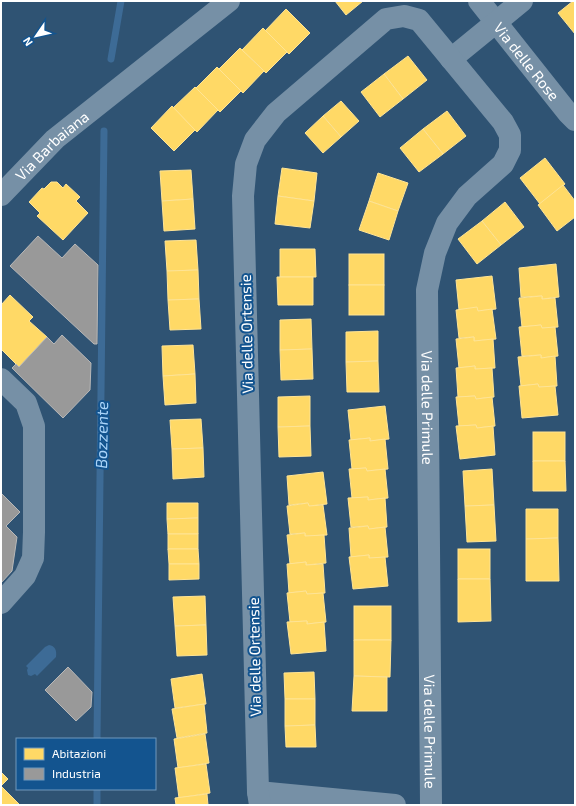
<svg xmlns="http://www.w3.org/2000/svg" width="576" height="806" viewBox="0 0 576 806" font-family="'Exo 2',sans-serif">
  <style>
    .water { fill: #3d6b96 }
    .homes { fill: #ffd966; stroke: #ffe494 }
    .industry { fill: #999; stroke: #b8b8b8 }
    .lines { fill: none; stroke-linecap: round; stroke-linejoin: round }
    .stream { stroke: #3d6b96; stroke-width: 7 }
    .minor { stroke: #7690a6; stroke-width: 22 }
    .labels { text-anchor: middle; dominant-baseline: central; stroke-width: 4; stroke-linejoin: round; paint-order: stroke }
    .street-label { font-size: 15px; fill: #fff; stroke: #13548f }
    .water-label { font-size: 16px; font-style: italic; fill: #aad4f9; stroke: #13548f }
  </style>
  <rect width="100%" height="100%" fill="#2f5373"/>
  <path class="water" d="M49,645C55,646 57,650 56,657L37,676L35,674L31,676L28,675L27,670L28,668L26,666L45,647Z"/>
  <g class="homes">
    <path d="M335,1H363L346,15Z"/>
    <path d="M573,1H575V34L558,13Z"/>
    <path d="M286,9L310,33L289,54L265,31Z"/>
    <path d="M263,28L287,52L266,73L242,50Z"/>
    <path d="M240,48L264,71L243,93L219,69Z"/>
    <path d="M408,56L427,80L403,99L384,74Z"/>
    <path d="M217,67L241,91L220,112L196,88Z"/>
    <path d="M384,74L403,99L380,117L361,92Z"/>
    <path d="M195,87L218,110L197,132L173,108Z"/>
    <path d="M341,101L359,121L341,137L323,116Z"/>
    <path d="M172,106L195,130L174,151L151,128Z"/>
    <path d="M447,111L466,136L443,154L423,129Z"/>
    <path d="M323,116L341,137L323,153L305,133Z"/>
    <path d="M423,129L443,154L419,172L400,148Z"/>
    <path d="M545,158L565,184L540,204L520,178Z"/>
    <path d="M282,168L317,173L314,201L278,196Z"/>
    <path d="M191,170L193,199L162,201L160,171Z"/>
    <path d="M378,173L408,183L398,211L369,201Z"/>
    <path d="M51,182H57L63,188L66,184L80,197L76,201L88,213L63,240L37,216L40,213L29,202L42,188L44,189Z"/>
    <path d="M563,185L575,201V217L557,231L538,205Z"/>
    <path d="M278,196L314,201L310,228L275,224Z"/>
    <path d="M193,199L195,229L164,231L162,201Z"/>
    <path d="M369,201L398,211L389,240L359,230Z"/>
    <path d="M505,202L524,227L501,245L482,221Z"/>
    <path d="M482,221L501,245L477,264L458,239Z"/>
    <path d="M196,240L198,270L167,271L165,241Z"/>
    <path d="M280,249H315L316,277H280Z"/>
    <rect x="349" y="254" width="35" height="31"/>
    <path d="M556,264L559,297L542,299V296L521,297L519,268Z"/>
    <path d="M198,270L199,299L168,300L167,271Z"/>
    <path d="M492,276L496,309L478,311L477,308L459,310L456,280Z"/>
    <path d="M277,277H313V305H278Z"/>
    <rect x="349" y="285" width="35" height="30"/>
    <path d="M10,295L33,317L29,321L47,337L19,367L1,349V305Z"/>
    <path d="M542,296V299L555,298L558,327L542,328L541,325L522,327L519,298Z"/>
    <path d="M199,299L201,329L170,330L168,300Z"/>
    <path d="M477,307L478,311L492,309L496,339L474,341V337L459,338L456,310Z"/>
    <path d="M311,319L312,349L280,350V320Z"/>
    <path d="M541,325L542,328L555,327L558,356L541,358V355L522,356L519,327Z"/>
    <path d="M378,331V361L346,362V332Z"/>
    <path d="M474,337V341L493,339L495,368L475,369V366L459,368L456,339Z"/>
    <path d="M193,345L195,374L163,376L162,346Z"/>
    <path d="M312,349L313,379L281,380L280,350Z"/>
    <path d="M541,355V358L555,356L557,386L539,387L538,384L521,386L518,357Z"/>
    <path d="M378,361L379,392H347L346,362Z"/>
    <path d="M475,366V369L492,368L494,397L476,399L475,396L458,397L456,368Z"/>
    <path d="M195,374L196,403L165,405L163,376Z"/>
    <path d="M538,384L539,387L555,386L558,415L522,418L519,386Z"/>
    <path d="M310,396V426L278,427V397Z"/>
    <path d="M475,396L476,399L492,397L495,426L477,428L476,425L459,426L456,397Z"/>
    <path d="M385,406L389,439L370,441V438L351,440L348,410Z"/>
    <path d="M201,419L203,448L172,449L170,420Z"/>
    <path d="M476,425L477,428L493,426L495,455L460,459L456,426Z"/>
    <path d="M310,426L311,456L279,457L278,427Z"/>
    <rect x="533" y="432" width="32" height="29"/>
    <path d="M370,438V441L385,439L388,469L367,471L366,468L352,469L349,440Z"/>
    <path d="M203,448L204,477L173,479L172,449Z"/>
    <path d="M533,461H565L566,491H533Z"/>
    <path d="M366,468L367,471L385,469L388,498L368,500V497L352,498L349,469Z"/>
    <path d="M492,469L494,505L465,506L463,471Z"/>
    <path d="M323,472L327,504L309,506L308,503L289,505L287,476Z"/>
    <path d="M368,497V500L385,498L387,527L369,529L368,526L351,527L348,498Z"/>
    <path d="M167,503H198V518L167,519Z"/>
    <path d="M308,503L309,506L323,505L327,535L305,536V533L290,534L287,506Z"/>
    <path d="M494,505L496,541L467,542L465,506Z"/>
    <path d="M526,509H558V538L526,539Z"/>
    <path d="M198,518V534H168L167,519Z"/>
    <path d="M368,526L369,529L385,527L388,557L369,558V555L351,557L349,528Z"/>
    <path d="M305,533V536L324,535L326,563L306,565V562L290,564L287,535Z"/>
    <rect x="168" y="534" width="30" height="15"/>
    <path d="M558,538L559,581H526V539Z"/>
    <path d="M168,549H198L199,564H169Z"/>
    <rect x="458" y="549" width="32" height="30"/>
    <path d="M369,555V558L385,557L388,586L353,589L349,557Z"/>
    <path d="M306,562V565L323,564L325,593L307,594L306,591L289,593L287,564Z"/>
    <path d="M169,564H199V579L169,580Z"/>
    <path d="M458,579H490L491,621L458,622Z"/>
    <path d="M306,591L307,594L323,593L326,622L307,624V621L290,622L287,593Z"/>
    <path d="M205,596L206,625L175,626L173,597Z"/>
    <rect x="354" y="606" width="37" height="34"/>
    <path d="M307,621V624L324,622L326,651L291,654L287,622Z"/>
    <path d="M206,625L207,655L177,656L175,626Z"/>
    <path d="M354,640H391L390,677L354,676Z"/>
    <path d="M314,672L315,699H285L284,673Z"/>
    <path d="M202,674L206,704L175,708L171,679Z"/>
    <path d="M354,676L387,677V711H352Z"/>
    <path d="M285,699H315V725L285,726Z"/>
    <path d="M204,704L207,733L177,738L172,709Z"/>
    <path d="M315,725L316,747H286L285,726Z"/>
    <path d="M205,734L209,763L178,768L174,739Z"/>
    <path d="M206,764L210,793L179,798L175,768Z"/>
    <path d="M1,772L8,779L1,786Z"/>
    <path d="M1,786L20,805H1Z"/>
    <path d="M207,794L208,805H176L175,798Z"/>
  </g>
  <g class="industry">
    <path d="M38,236L62,258L75,244L98,265L97,344H94L10,266Z"/>
    <path d="M62,335L91,363L90,390L63,418L12,368L16,364L19,367L47,337L54,344Z"/>
    <path d="M1,493L20,512L6,526L17,537L12,571L1,583Z"/>
    <path d="M68,667L92,692L91,707L76,721L45,690Z"/>
  </g>
  <g class="lines">
    <g class="stream">
      <path d="M111,59L121,1"/>
      <path d="M97,739L104,131"/>
      <path d="M97,805V789"/>
    </g>
    <g class="minor">
      <path id="s1" d="M479,1L568,113L575,120"/>
      <path d="M451,59L522,1"/>
      <path id="s2" d="M1,195L55,139L229,1"/>
      <path d="M1,379L26,403L34,426V532L33,558L25,576L1,603"/>
      <path d="M258,792L395,805"/>
      <path id="s3" d="M260,805L258,792L243,196L246,164L255,140L276,113L386,19L404,16L419,20L503,122L510,135V150L503,164L467,196L447,223L435,253L427,290L431,805"/>
    </g>
  </g>
  <g class="labels">
    <g class="street-label">
      <text stroke="none"><textPath href="#s1" startOffset="77">Via delle Rose</textPath></text>
      <text stroke="none"><textPath href="#s2" startOffset="71">Via Barbaiana</textPath></text>
      <text transform="translate(246 334) rotate(-91)">Via delle Ortensie</text>
      <text stroke="none"><textPath href="#s3" startOffset="1327">Via delle Primule</textPath></text>
      <text transform="translate(254 657) rotate(-91)">Via delle Ortensie</text>
      <text stroke="none"><textPath href="#s3" startOffset="1651">Via delle Primule</textPath></text>
    </g>
    <g class="water-label">
      <text transform="translate(101 435) rotate(-89)">Bozzente</text>
    </g>
  </g>
  <rect width="576" height="806" fill="none" stroke="#ffffff" stroke-width="4"/>
  <rect x="16" y="738" width="140" height="52" fill="#13548f" stroke="#7198bc"/>
  <rect x="24" y="748" width="20" height="12" fill="#ffd966" stroke="#7198bc"/>
  <text x="52" y="758" font-size="12" fill="#ffffff">Abitazioni</text>
  <rect x="24" y="768" width="20" height="12" fill="#999999" stroke="#7198bc"/>
  <text x="52" y="778" font-size="12" fill="#ffffff">Industria</text>
  <g transform="translate(36 36) rotate(236)" stroke="#13548f" stroke-width="3" paint-order="stroke">
  <path d="M0-3L7 15L0 10L-7 15Z" fill="#ffffff"/>
  <text y="-6" font-size="11" font-weight="bold" text-anchor="middle" fill="#ffffff">N</text>
  </g>
</svg>
